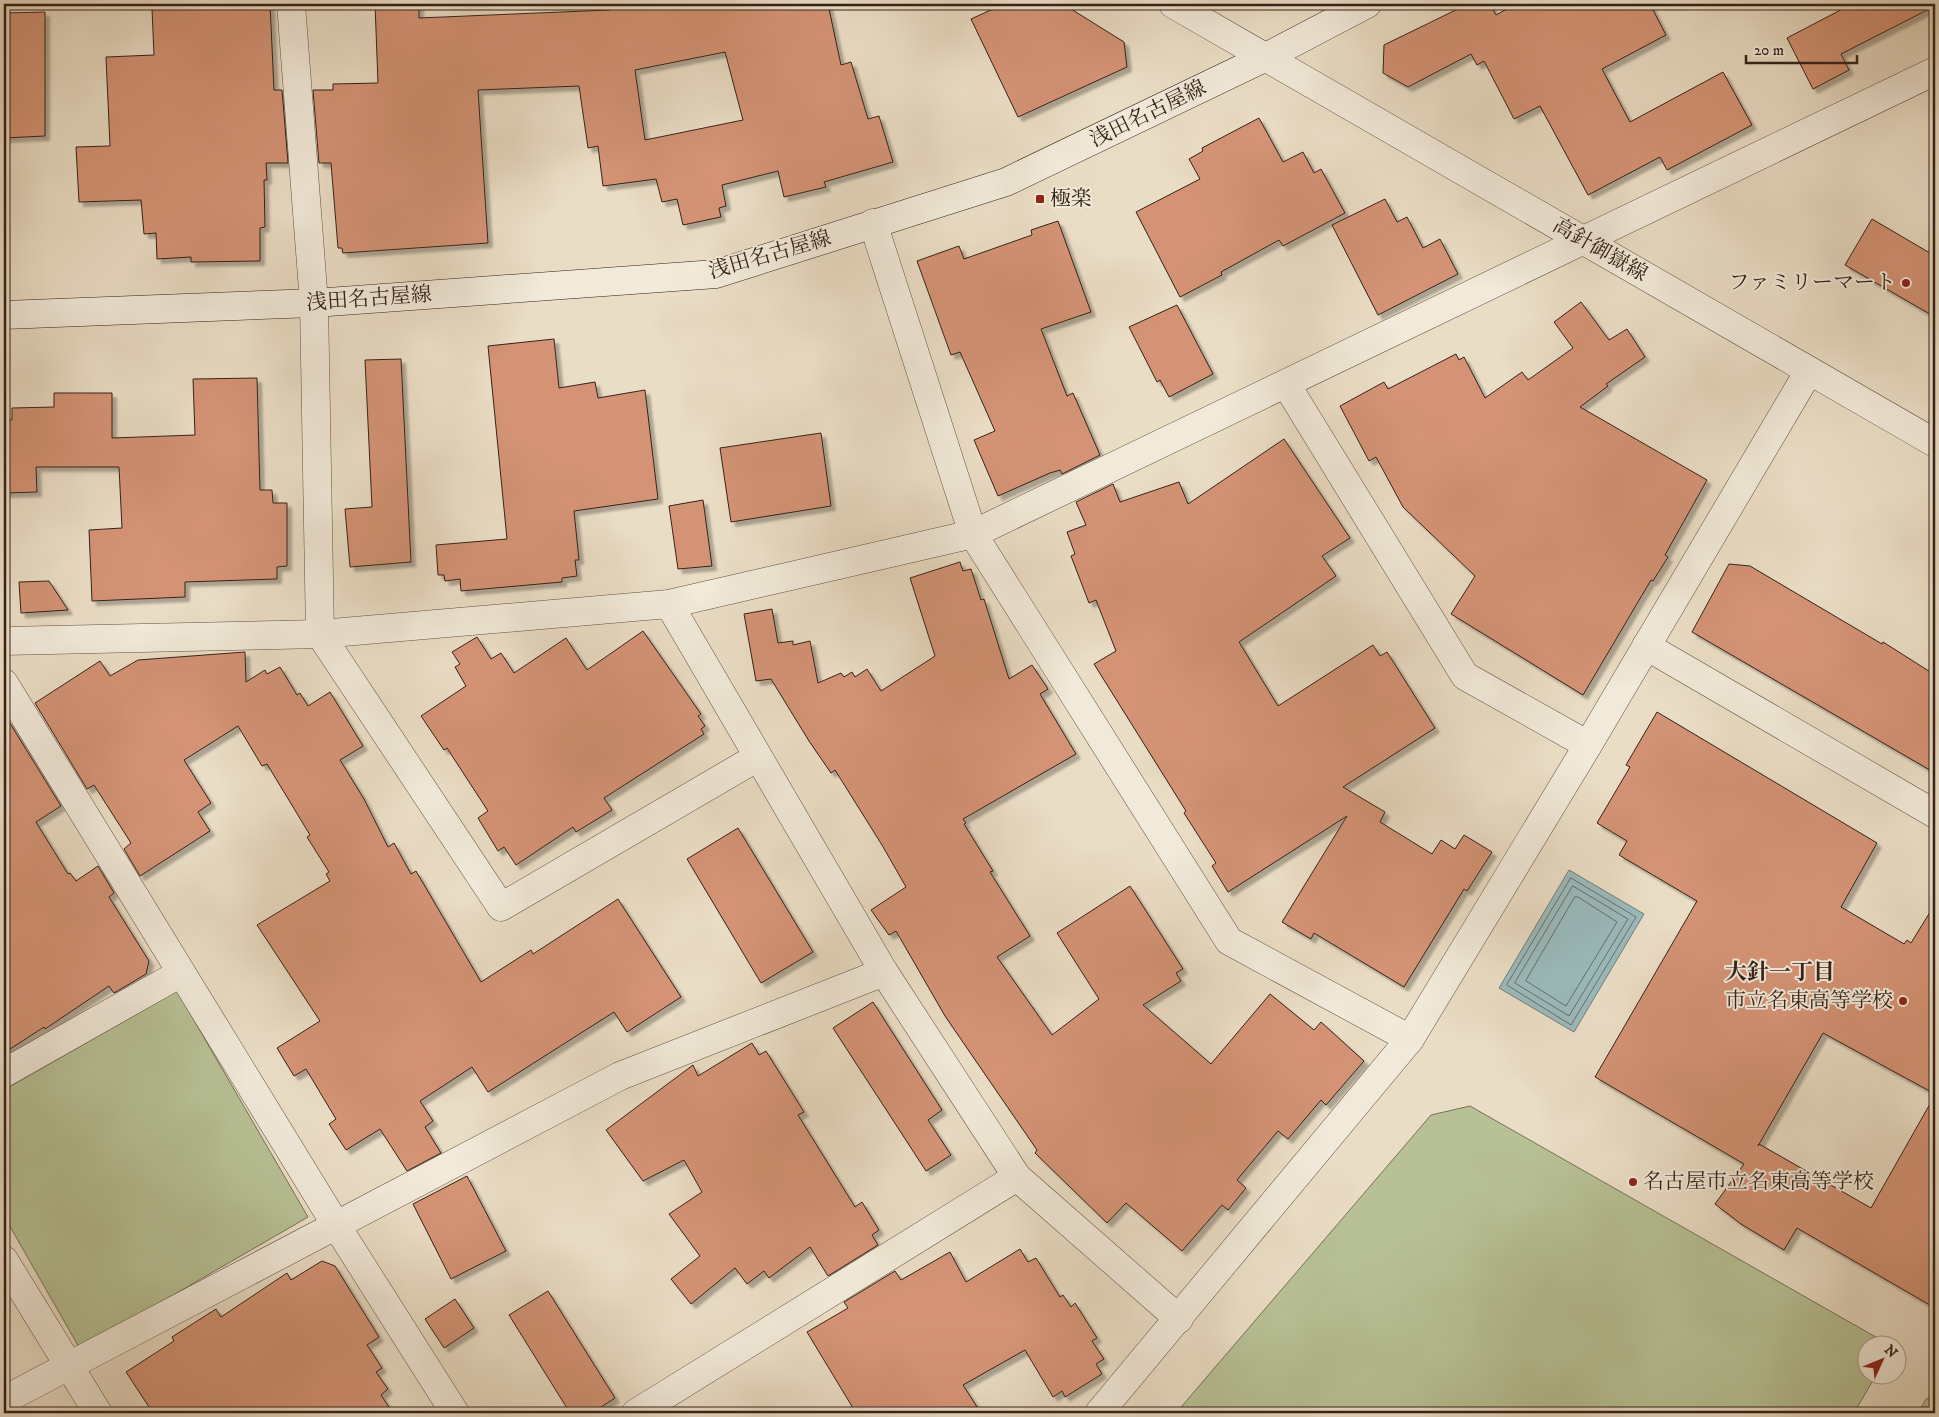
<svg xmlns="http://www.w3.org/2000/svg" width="1939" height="1417" viewBox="0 0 1939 1417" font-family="'IM FELL DW Pica','Noto Serif JP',serif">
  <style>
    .green { fill: #b7c195; stroke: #767256 }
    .water { fill: #9ababc; stroke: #717d7a }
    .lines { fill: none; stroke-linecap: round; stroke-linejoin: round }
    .shore { stroke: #676e6a; stroke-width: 1 }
    .building { fill: #d49375; stroke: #342218; fill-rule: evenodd; filter: url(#shadow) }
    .minor-casing { stroke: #625143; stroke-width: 29 }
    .tertiary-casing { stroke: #625143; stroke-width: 29 }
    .secondary-casing { stroke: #342218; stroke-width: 29 }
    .minor { stroke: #f1e9d9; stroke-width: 28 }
    .tertiary { stroke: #f1e9d9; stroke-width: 28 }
    .secondary { stroke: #f1e9d9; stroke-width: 28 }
    .poi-dot { fill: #8f2418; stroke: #f1e9d9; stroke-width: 2 }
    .labels { text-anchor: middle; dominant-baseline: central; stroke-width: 4; stroke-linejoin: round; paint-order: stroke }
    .street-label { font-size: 21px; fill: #342218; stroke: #f1e9d9 }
    .poi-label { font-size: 21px; fill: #342218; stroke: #f1e9d9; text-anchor: start }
    .neighbourhood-label { font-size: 22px; font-weight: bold; fill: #342218; stroke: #f1e9d9 }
  </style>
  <defs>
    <filter id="shadow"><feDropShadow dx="4.5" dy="4.5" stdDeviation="1" flood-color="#0004"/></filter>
  </defs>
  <rect width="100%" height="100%" fill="#eaddc5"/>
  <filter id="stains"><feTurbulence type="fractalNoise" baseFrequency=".004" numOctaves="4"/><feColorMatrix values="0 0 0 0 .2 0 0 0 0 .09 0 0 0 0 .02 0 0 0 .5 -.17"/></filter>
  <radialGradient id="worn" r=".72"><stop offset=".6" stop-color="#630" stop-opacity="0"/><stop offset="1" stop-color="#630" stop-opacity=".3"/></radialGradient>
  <g class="green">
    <path d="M177,991L308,1217L80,1349L4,1216V1090Z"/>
    <path d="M1470,1106L1888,1344H1866V1374L1876,1375L1854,1413H1176L1431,1115Z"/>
    <path d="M1935,1396V1413H1918L1926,1399Z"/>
  </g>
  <path class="water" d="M1569,870L1644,914L1574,1032L1499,988Z"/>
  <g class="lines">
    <g class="shore">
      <path d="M1571,878L1636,917L1571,1025L1507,985Z"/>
      <path d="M1573,886L1628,919L1569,1016L1515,983Z"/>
      <path d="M1575,897H1578L1617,922L1566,1006L1526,981Z"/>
    </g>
  </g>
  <g class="building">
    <path d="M270,4L274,90H282L288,163H266L267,180H264L265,227L260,228V261L191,262V257L157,259L156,233L144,234L141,200L79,202L76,147L110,146L106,57L154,55L152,9Z"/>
    <path d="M375,4H419V18L609,10L641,4H828L841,65L851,62L868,119L879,116L893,162L824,182L826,187L784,197L778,171L722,185L726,206L719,208L721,217L683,225L677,199L662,202L656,179L603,186L598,146L588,148L579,86L478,90L488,243L343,253L342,248H338L331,163H319L313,90H333V84L378,83ZM725,52L743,120L645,140L635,70Z"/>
    <path d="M1004,4H1063L1124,42L1127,67L1018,117L971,19Z"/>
    <path d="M1468,4H1490L1496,15L1516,4H1650L1666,35L1602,69L1630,122L1723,72L1752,125L1667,170L1660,157L1588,195L1540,106L1514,119L1484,61L1477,65L1471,54L1408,87L1383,73L1384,45Z"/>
    <path d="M1852,4H1935V6L1841,54L1849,70L1813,89L1787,38Z"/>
    <path d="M45,12V136L4,138V13Z"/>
    <path d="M1259,118L1283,162L1303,152L1314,173L1321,169L1345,213L1283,246L1279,240L1221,272L1222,275L1180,297L1136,212L1200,179L1189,159L1203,151L1202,148Z"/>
    <path d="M1385,199L1397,222L1407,217L1423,248L1440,239L1458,274L1378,315L1332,225Z"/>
    <path d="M1872,219L1935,256V317L1845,265Z"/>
    <path d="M1058,221L1091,312L1041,329L1067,396L1073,393L1100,455L1062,474L1060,470L1050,473L998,496L974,440L995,431L960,352L951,355L917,261L959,246L964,259L1032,235L1031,230Z"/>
    <path d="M1581,302L1609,340L1627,329L1645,357L1606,384L1608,386L1580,407L1707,480L1665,555L1668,557L1653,581L1651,580L1583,695L1451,614L1475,576L1403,507L1376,457L1369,461L1340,406L1384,382L1388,389L1456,354L1459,360L1464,357L1485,398L1522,372L1528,380L1573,348L1554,322Z"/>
    <path d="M1177,305L1213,374L1169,397L1160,380L1157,382L1129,327Z"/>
    <path d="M554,339L559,388L595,382L598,398L645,390L658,499L574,511L579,560H575L577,576L562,578V582L461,591L460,579L445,581L444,575H438L436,545L507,539L488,346Z"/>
    <path d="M401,359L411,562L350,567L345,509L372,507L365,360Z"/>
    <path d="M257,378L260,490H272L273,503H287V566L277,567V579L185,582V597L92,601L89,530L122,528L119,467H36L37,492L4,493V420H12V408L54,407V393H112V438L195,435L193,379Z"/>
    <path d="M821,433L831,506L731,522L720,448Z"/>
    <path d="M1284,439L1350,538L1322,556L1336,576L1239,642L1278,706L1373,645L1380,656L1387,652L1435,728L1343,787L1385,812L1380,822L1432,854L1441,840L1455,849L1464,835L1492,852L1467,891L1464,889L1404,987L1314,933L1311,939L1282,922L1347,816L1228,892L1212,866L1216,863L1184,813L1186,811L1094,664L1116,651L1096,600L1089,603L1071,556L1075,554L1067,532L1086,525L1076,502L1113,484L1120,502L1179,482L1188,504Z"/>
    <path d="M703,500L712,566L678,569L669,506Z"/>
    <path d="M960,562L963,571L971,569L981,600L984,599L1009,679L1032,665L1048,689L1040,694L1076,754L963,819L966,823L964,824L993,871L990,872L1030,936L997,957L1052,1035L1099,999L1057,933L1130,886L1183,969L1176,973L1181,981L1143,1005L1211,1064L1270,994L1314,1030L1321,1022L1364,1061L1326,1105L1321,1100L1288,1139L1278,1131L1237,1180L1246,1188L1228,1210L1222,1205L1182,1251L1126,1203L1107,1223L1035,1153L1037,1150L945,1016L896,931L889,935L871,910L906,887L882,845L835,770L831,773L809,741L771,679L756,681L744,614L772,609L778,643L793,641V645L810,641L818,683L841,673L844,677L852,672L855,677L867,669L881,691L935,656L910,578Z"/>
    <path d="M1729,564L1750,566L1882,644L1883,642L1935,675V773L1692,632Z"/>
    <path d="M49,581L68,610L21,613L19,582Z"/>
    <path d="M643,631L701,714L698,716L705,726L701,729L704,734L604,798L612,810L576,832L573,827L516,865L504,847L498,851L478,818L488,811L447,748L444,750L421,716L466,686L455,667L460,664L452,652L477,637L491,659L501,653L514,673L566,638L587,670Z"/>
    <path d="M245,652L246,682L265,670L267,674L280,667L297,695L300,693L308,706L330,692L363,746L340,760L364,799L388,847L394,843L411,874L416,871L481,982L531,950L533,954L618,899L681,997L627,1032L614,1012L488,1092L472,1067L420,1101L433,1121L425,1127L441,1153L407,1171L380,1129L346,1150L329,1124L336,1119L306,1069L294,1076L277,1048L320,1021L257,925L330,881L326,874L329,872L307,837L310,835L267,764L262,766L238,726L184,760L211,803L198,812L210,831L140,876L124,849L131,843L94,785L87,789L35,703L100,661L110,676L138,660Z"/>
    <path d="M1657,712L1877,843L1841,907L1904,944L1907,940L1911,943L1935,904V1094L1823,1033L1758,1146L1759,1144L1871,1208L1935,1095V1308L1797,1228L1784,1250L1741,1224L1715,1204L1744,1164L1595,1077L1697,901L1619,855L1627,841L1597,823L1630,767L1626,765Z"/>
    <path d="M8,720L61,806L36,822L68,874L70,873L76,881L98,866L114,893L109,897L149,961L146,974L131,983L114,993L109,986L45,1029L44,1027L4,1053V723Z"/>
    <path d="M738,828L813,952L761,983L687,859Z"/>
    <path d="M873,1002L942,1110L928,1120L951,1155L926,1171L833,1028Z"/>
    <path d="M752,1043L759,1055L766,1051L804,1112L798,1115L855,1207L862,1202L879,1230L872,1235L878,1245L828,1276L810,1247L769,1278L764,1271L747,1284L735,1268L691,1304L671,1279L700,1256L669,1214L702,1192L684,1160L643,1181L606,1130L693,1065L698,1076Z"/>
    <path d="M467,1176L506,1251L451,1279L413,1204Z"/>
    <path d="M1020,1249L1028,1262L1036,1258L1060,1297L1063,1295L1071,1307L1075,1303L1097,1338L1092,1341L1104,1359L1096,1364L1102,1374L1065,1397L1062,1391L1053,1397L1025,1350L963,1385L981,1413H856L807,1332L848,1308L844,1302L895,1271L901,1280L950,1252L966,1282Z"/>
    <path d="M322,1261L335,1266L379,1337L367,1345L382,1368L376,1372L388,1389L381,1395L393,1413H153L126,1372L174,1341L172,1337L216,1309L221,1317L287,1273L291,1280Z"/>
    <path d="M548,1291L615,1398L592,1413H570L509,1315Z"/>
    <path d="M455,1299L474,1328L444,1348L425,1319Z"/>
  </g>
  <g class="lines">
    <g class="minor-casing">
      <g id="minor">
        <path d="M291,4L314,303L320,634L501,907L758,757"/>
        <path d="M873,223L973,534L1229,941L1410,1039"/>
        <path d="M1286,384L1465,676L1588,745"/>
        <path d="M669,604L884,972L1017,1177L1179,1319"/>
        <path d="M4,641L320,634L669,604L973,534L1935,71"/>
        <path d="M1646,646L1935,814"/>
        <path d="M4,683L336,1225L455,1413"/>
        <path d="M4,1073L181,973"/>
        <path d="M4,1260L98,1413"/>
        <path d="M4,1400L620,1076L884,972"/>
        <path d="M636,1413L1017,1177"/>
        <path d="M1099,1413L1410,1039L1588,745L1809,371"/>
      </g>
    </g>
    <g class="tertiary-casing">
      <path id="tertiary" d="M1173,4L1935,443"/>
    </g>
    <g class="secondary-casing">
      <path id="secondary" d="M4,315L314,303L716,274L1006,182L1266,57L1367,4"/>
    </g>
    <use href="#minor" class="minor"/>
    <use href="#tertiary" class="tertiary"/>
    <use href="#secondary" class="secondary"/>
  </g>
  <g class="poi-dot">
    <rect x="1035" y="194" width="10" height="10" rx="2.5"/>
    <circle cx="1906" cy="283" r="5"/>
    <circle cx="1903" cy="1001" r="5"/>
    <circle cx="1633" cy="1182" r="5"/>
  </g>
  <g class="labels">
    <g class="street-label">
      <text transform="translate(1148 114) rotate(-26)">浅田名古屋線</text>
      <text transform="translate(1600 250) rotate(30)">高針御嶽線</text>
      <text transform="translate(770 255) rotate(-16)">浅田名古屋線</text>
      <text transform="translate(369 299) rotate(-4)">浅田名古屋線</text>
    </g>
    <g class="poi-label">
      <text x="1050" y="199">極楽</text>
      <text x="1896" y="283" text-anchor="end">ファミリーマート</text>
      <text x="1893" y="1001" text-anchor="end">市立名東高等学校</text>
      <text x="1643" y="1182">名古屋市立名東高等学校</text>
    </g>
    <g class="neighbourhood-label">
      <text x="1780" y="972">大針一丁目</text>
    </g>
  </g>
  <rect width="1939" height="1417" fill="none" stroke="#eaddc5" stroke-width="20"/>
  <rect x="5" y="5" width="1929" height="1407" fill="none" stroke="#342218" stroke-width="2.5"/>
  <rect x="10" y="10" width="1919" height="1397" fill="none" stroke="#342218"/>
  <g transform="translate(1882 1360) rotate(46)"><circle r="24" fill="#f1e9d9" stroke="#a5998c"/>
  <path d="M0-4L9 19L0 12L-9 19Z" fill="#8f2418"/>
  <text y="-8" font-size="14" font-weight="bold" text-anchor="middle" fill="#342218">N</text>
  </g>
  <path d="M1746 55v8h111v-8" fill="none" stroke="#342218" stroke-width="2.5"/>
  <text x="1754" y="55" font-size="15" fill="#342218" stroke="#f1e9d9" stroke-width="4" paint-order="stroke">20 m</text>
  <rect width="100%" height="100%" filter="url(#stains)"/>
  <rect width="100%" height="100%" fill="url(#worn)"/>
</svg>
